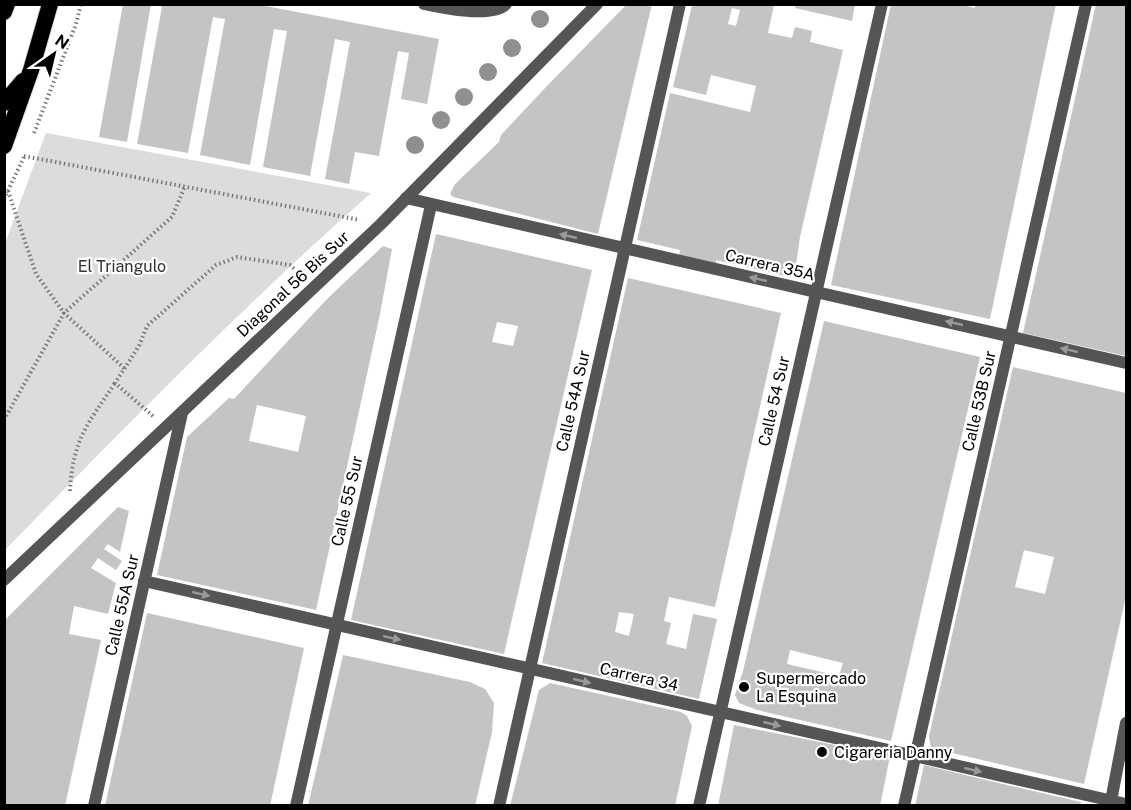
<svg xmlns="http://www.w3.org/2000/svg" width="1131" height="810" viewBox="0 0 1131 810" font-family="'Public Sans',sans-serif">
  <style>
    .green { fill: #dcdcdc }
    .building { fill: #c4c4c4; fill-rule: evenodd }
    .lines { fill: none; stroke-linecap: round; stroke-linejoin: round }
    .trunk-casing { stroke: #dbdbdb; stroke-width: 18 }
    .path { stroke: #777; stroke-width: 4; stroke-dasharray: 1.5 3; stroke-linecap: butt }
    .minor { stroke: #555; stroke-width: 12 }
    .trunk { stroke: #000; stroke-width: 16 }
    .tree { fill: #8f8f8f }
    .oneway { fill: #999 }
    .poi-dot { fill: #000; stroke: #fff; stroke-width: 2 }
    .labels { text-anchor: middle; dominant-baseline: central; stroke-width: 4.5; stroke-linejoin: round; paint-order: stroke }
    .street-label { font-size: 16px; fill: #000; stroke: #fff }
    .park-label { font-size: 16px; fill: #333; stroke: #fff }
    .poi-label { font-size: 16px; fill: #000; stroke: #fff; text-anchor: start }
  </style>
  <rect width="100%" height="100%" fill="#fff"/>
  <path class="green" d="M46,133L371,193C243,306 124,428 5,550V243Z"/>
  <g class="building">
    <path d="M123,4H151L127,142L99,137Z"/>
    <path d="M156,4H255L439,39L427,104L401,99L409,53L398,51L379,156L355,152L349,184L325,179L350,42L335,39L310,176L263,167L287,31L274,29L250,165L200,155L225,19L213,17L188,153L137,144L162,7Z"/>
    <path d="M627,4H652L598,234L453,197L450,194L455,184L499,142L501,135L546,87Z"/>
    <path d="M796,4H855L852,21L795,8Z"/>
    <path d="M891,4H959L975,8V4H1056L990,319L831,285Z"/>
    <path d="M1096,4H1126V356L1023,333Z"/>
    <path d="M692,5H774L768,33L792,38L795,27L812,31L810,42L843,50L800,237L796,265L793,273L785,276L716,260V264L679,256L680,250L637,240L670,93L750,112L756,86L711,75L706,95L673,87ZM732,8L740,10L736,26L728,24Z"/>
    <path d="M436,234L592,270L504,654L351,620ZM497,322L518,326L513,346L492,342Z"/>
    <path d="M383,246L392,249L380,314L316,610L157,575L187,437L229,398L234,399L327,299ZM257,405L306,416L298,452L249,441Z"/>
    <path d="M628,278L781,313L715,607L669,597L664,621L671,623L666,644L686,649L693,614L717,619L699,699L542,663ZM619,612L634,614L629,636L615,632Z"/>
    <path d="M824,321L980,357L891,741L757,710L739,703L735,695L743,671ZM790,650L843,663L839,676L787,664Z"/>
    <path d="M1013,367L1126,393V596L1084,784L931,748L929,736ZM1024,550L1054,557L1045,594L1015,587Z"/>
    <path d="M118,507L129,511L120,552L108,544L104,549L122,561L116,570L98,558L91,568L116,583L108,614L74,606L69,634L101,640L65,806H4V621Z"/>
    <path d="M147,613L304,648L270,806H105Z"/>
    <path d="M343,655L470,682L485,689L494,703L492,732L475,806H308Z"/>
    <path d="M550,683L681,712L687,716L692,726L675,806H510L539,690Z"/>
    <path d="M734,725L890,756L880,806H718Z"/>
    <path d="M924,765L990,781L1081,802L1080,806H915Z"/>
  </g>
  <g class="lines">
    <g class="trunk-casing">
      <g id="trunk">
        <path d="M4,12L7,4"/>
        <path d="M4,103L23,81"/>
        <path d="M4,146L31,70L50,4"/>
      </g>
    </g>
    <g class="path">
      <path d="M34,133L76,24L81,4"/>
      <path d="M24,156L360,220"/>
      <path d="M8,191L36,274L64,313L125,369"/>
      <path d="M4,199L24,157"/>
      <path d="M153,416L115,383L139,346L147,326L216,265L237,257L290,265L300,274"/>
      <path d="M4,420L64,313L172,217L185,186"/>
      <path d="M70,491C73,439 87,425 115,383"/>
    </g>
    <g class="minor">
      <path d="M424,4C442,8 493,18 506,4"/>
      <path d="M406,198L1126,363"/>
      <path d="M4,580L381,224L597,4"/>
      <path d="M144,581L1126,804"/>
      <path d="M94,806L182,413"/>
      <path d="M296,806L431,205"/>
      <path d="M499,806L680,4"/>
      <path d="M699,806L882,4"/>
      <path d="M904,806L1086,4"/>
      <path d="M1110,806L1126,723"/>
    </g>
    <use href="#trunk" class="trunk"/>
  </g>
  <g class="tree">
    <circle cx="540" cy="19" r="9"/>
    <circle cx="512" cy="48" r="9"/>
    <circle cx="488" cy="72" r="9"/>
    <circle cx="464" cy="97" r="9"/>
    <circle cx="441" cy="120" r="9"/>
    <circle cx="415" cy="145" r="9"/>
  </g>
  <defs><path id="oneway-solid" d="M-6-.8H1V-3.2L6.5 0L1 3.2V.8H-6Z" transform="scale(1.5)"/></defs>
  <g class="oneway">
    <use href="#oneway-solid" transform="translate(568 236) rotate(-167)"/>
    <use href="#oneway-solid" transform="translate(758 279) rotate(-167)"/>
    <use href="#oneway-solid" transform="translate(954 323) rotate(-167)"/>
    <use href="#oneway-solid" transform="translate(1069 350) rotate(-167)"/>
    <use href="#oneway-solid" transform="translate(201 594) rotate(13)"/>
    <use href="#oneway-solid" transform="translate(392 638) rotate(13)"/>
    <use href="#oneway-solid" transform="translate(582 681) rotate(13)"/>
    <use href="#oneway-solid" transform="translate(772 724) rotate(13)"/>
    <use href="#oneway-solid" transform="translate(973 770) rotate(13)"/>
  </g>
  <g class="poi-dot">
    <circle cx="744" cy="687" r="6"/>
    <circle cx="822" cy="752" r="6"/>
  </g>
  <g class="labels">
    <g class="street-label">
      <text transform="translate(770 265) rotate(13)">Carrera 35A</text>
      <text transform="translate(293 284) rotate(-43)">Diagonal 56 Bis Sur</text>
      <text transform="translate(573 401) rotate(-77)">Calle 54A Sur</text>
      <text transform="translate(774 401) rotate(-77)">Calle 54 Sur</text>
      <text transform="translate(979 401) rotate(-77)">Calle 53B Sur</text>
      <text transform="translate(347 501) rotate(-77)">Calle 55 Sur</text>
      <text transform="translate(122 605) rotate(-77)">Calle 55A Sur</text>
      <text transform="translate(639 677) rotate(13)">Carrera 34</text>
    </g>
    <g class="park-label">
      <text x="122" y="266">El Triangulo</text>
    </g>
    <g class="poi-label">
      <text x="756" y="678">Supermercado<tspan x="756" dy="18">La Esquina</tspan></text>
      <text x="834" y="752">Cigareria Danny</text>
    </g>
  </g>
  <rect width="1131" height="810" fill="none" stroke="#000000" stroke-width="12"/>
  <g transform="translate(54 54) rotate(34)" stroke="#ffffff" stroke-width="4.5" paint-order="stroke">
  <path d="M0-4.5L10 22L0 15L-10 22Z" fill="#000000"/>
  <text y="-9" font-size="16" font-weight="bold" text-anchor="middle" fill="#000000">N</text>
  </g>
</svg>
